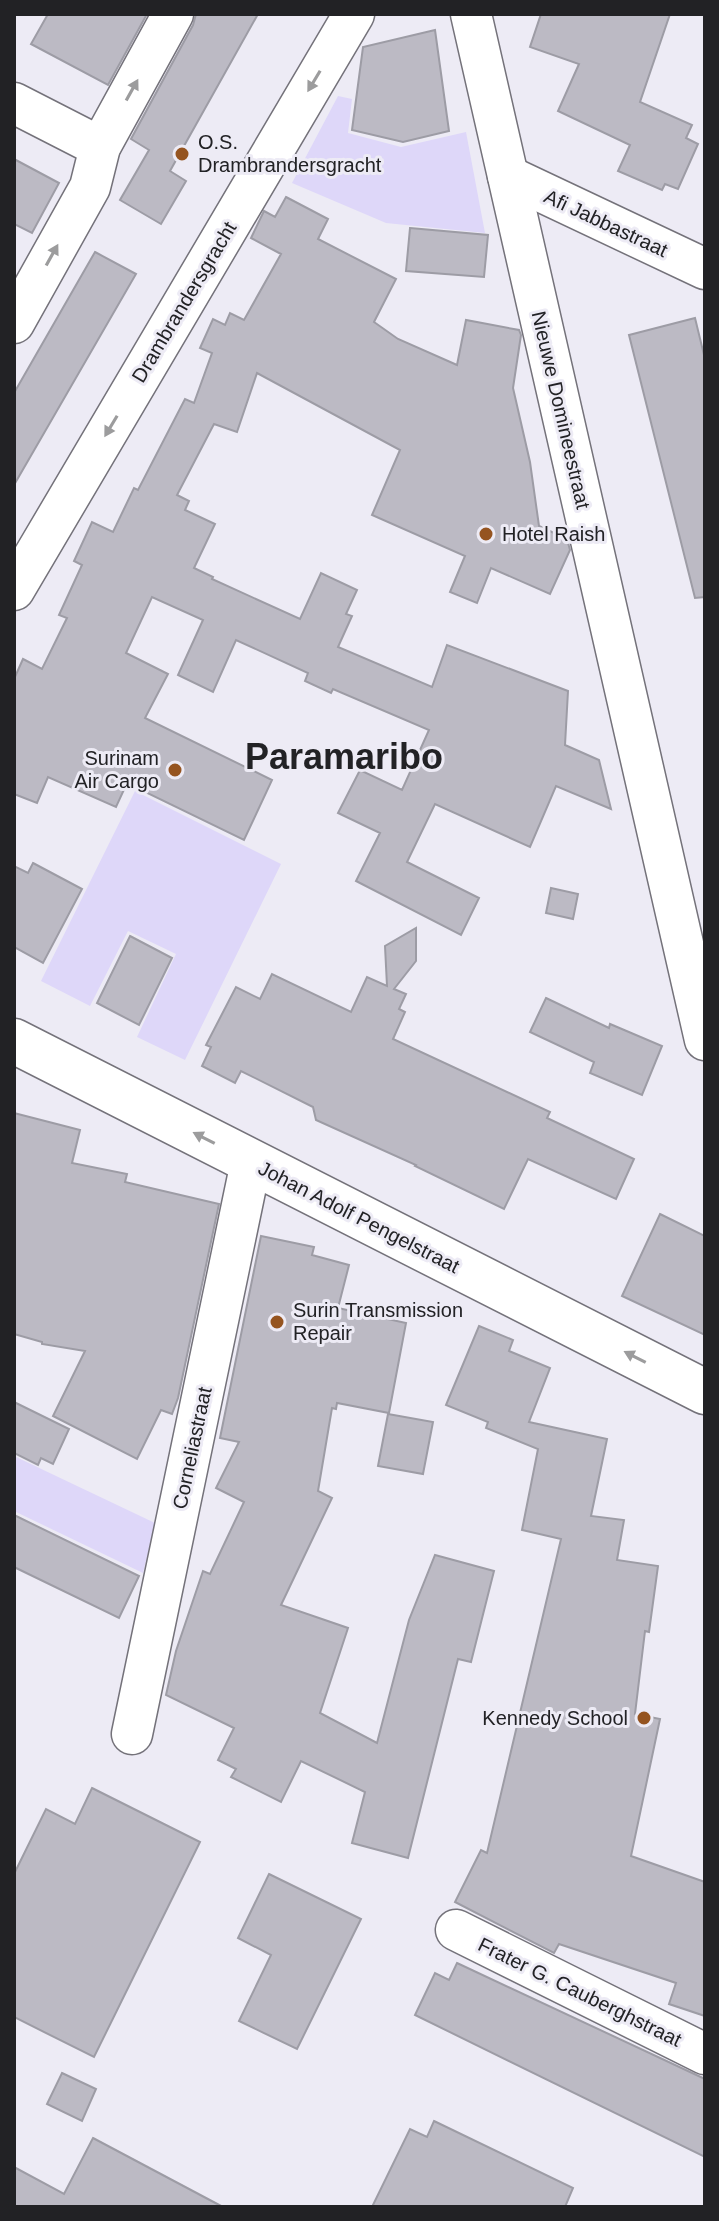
<svg xmlns="http://www.w3.org/2000/svg" width="719" height="2221" viewBox="0 0 719 2221" font-family="Helvetica,sans-serif">
  <style>
    .green { fill: #ded7f9 }
    .building { fill: #bcbac4; stroke: #9d9ca5; stroke-width: 2 }
    .lines { fill: none; stroke-linecap: round; stroke-linejoin: round }
    .minor-casing { stroke: #74727a; stroke-width: 43 }
    .secondary-casing { stroke: #74727a; stroke-width: 47 }
    .minor { stroke: #fff; stroke-width: 40 }
    .secondary { stroke: #fff; stroke-width: 44 }
    .oneway { fill: #9c9c9d }
    .poi-dot { fill: #955420; stroke: #edebf5; stroke-width: 3 }
    .labels { text-anchor: middle; dominant-baseline: central; stroke-width: 6; stroke-linejoin: round; paint-order: stroke }
    .poi-label { font-size: 20px; fill: #222225; stroke: #edebf5; text-anchor: start }
    .street-label { font-size: 20px; fill: #222225; stroke: #edebf5 }
    .town-label { font-size: 36px; font-weight: bold; fill: #222225; stroke: #edebf5 }
  </style>
  <rect width="100%" height="100%" fill="#edebf5"/>
  <g class="green">
    <path d="M338,96L352,99L348,133L401,147L466,132L485,233L386,223L292,183Z"/>
    <path d="M135,791L281,864L185,1060L137,1037L176,954L128,931L90,1006L41,981Z"/>
    <path d="M14,1456L155,1523L143,1573L14,1511Z"/>
  </g>
  <g class="building">
    <path d="M48,14H147L108,85L31,44Z"/>
    <path d="M196,14H258L170,171L186,181L161,224L120,200L149,150L131,139L193,25Z"/>
    <path d="M541,14H670L640,102L692,125L686,138L698,144L678,189L665,184L662,190L618,171L630,145L558,111L579,64L530,47Z"/>
    <path d="M435,30L449,131L403,142L352,130L363,47Z"/>
    <path d="M14,159L59,183L32,233L14,224Z"/>
    <path d="M286,197L328,219L318,239L396,279L374,322L398,339L457,365L466,320L519,330L521,335L513,388L530,462L539,526L567,539L570,550L550,594L491,568L477,603L450,592L465,556L372,515L400,450L257,373L237,432L214,424L177,495L189,501L185,510L215,524L194,568L213,577L212,579L300,619L321,573L357,590L346,614L352,616L338,647L432,687L447,645L568,691L565,745L599,760L611,809L556,786L530,847L435,804L407,862L479,898L461,935L356,881L380,833L338,813L360,770L402,790L429,730L333,689L331,693L305,681L308,673L236,640L213,692L178,675L203,620L152,597L126,653L168,674L145,718L272,780L244,840L127,783L116,807L48,777L37,803L14,794V679L23,659L42,669L67,618L59,615L82,565L74,561L92,522L113,532L134,488L138,490L185,399L194,403L212,353L200,348L213,319L225,325L230,313L244,320L281,254L251,238L264,211L275,217Z"/>
    <path d="M410,228L488,235L484,277L406,271Z"/>
    <path d="M95,252L136,274L14,485V393Z"/>
    <path d="M695,318L705,359V597L695,598L629,335Z"/>
    <path d="M33,863L82,889L43,963L14,947V866L28,873Z"/>
    <path d="M551,888L578,894L573,919L546,913Z"/>
    <path d="M416,928V961L394,989L406,994L399,1009L405,1012L393,1039L550,1112L547,1118L634,1159L616,1199L528,1159L504,1209L415,1166L416,1165L316,1120L313,1107L241,1071L235,1083L202,1066L211,1047L206,1045L236,987L260,999L272,974L351,1012L367,977L387,986L385,946Z"/>
    <path d="M130,936L172,958L139,1025L97,1003Z"/>
    <path d="M546,998L609,1028L610,1024L662,1046L642,1095L590,1073L594,1062L530,1032Z"/>
    <path d="M14,1113L80,1130L72,1163L127,1174L125,1182L219,1204L178,1398L172,1414L161,1410L137,1459L53,1416L85,1351L42,1344V1342L14,1334Z"/>
    <path d="M660,1214L705,1236V1335L622,1296Z"/>
    <path d="M261,1236L314,1247L312,1255L349,1265L338,1308L406,1323L389,1413L337,1403L336,1409L332,1408L318,1491L332,1498L281,1605L348,1628L320,1713L377,1743L409,1620L435,1555L494,1571L471,1662L458,1659L408,1858L352,1843L365,1792L301,1761L281,1802L231,1777L236,1769L218,1760L234,1728L166,1695L176,1651L203,1571L210,1574L244,1502L216,1488L239,1442L220,1438Z"/>
    <path d="M479,1326L513,1340L509,1351L550,1368L529,1422L607,1439L591,1516L624,1520L617,1560L658,1566L649,1632L645,1631L635,1714L660,1719L631,1856L705,1882V2016L669,2004L676,1983L559,1944L554,1953L455,1902L481,1850L487,1853L561,1539L522,1530L538,1449L486,1428L488,1422L446,1405Z"/>
    <path d="M14,1402L69,1429L53,1464L41,1458L38,1465L14,1453Z"/>
    <path d="M388,1414L433,1422L423,1474L378,1466Z"/>
    <path d="M14,1515L139,1576L119,1618L14,1567Z"/>
    <path d="M92,1788L200,1842L94,2057L14,2017V1874L46,1809L75,1824Z"/>
    <path d="M269,1874L361,1919L297,2049L239,2021L271,1955L238,1938Z"/>
    <path d="M457,1963L705,2079V2157L415,2015L435,1973L449,1980Z"/>
    <path d="M62,2073L96,2089L82,2121L47,2104Z"/>
    <path d="M434,2121L573,2188L565,2207H372L410,2129L427,2137Z"/>
    <path d="M93,2138L223,2207H14V2167L64,2194Z"/>
  </g>
  <g class="lines">
    <g class="minor-casing">
      <g id="minor">
        <path d="M471,14L705,1040"/>
        <path d="M14,103L100,147"/>
        <path d="M508,176L705,269"/>
        <path d="M14,323L90,187L100,147L173,14"/>
        <path d="M14,590L354,14"/>
        <path d="M132,1734L251,1162"/>
        <path d="M456,1930L705,2054"/>
      </g>
    </g>
    <g class="secondary-casing">
      <path id="secondary" d="M14,1041L705,1392"/>
    </g>
    <use href="#minor" class="minor"/>
    <use href="#secondary" class="secondary"/>
  </g>
  <defs><path id="oneway-solid" d="M-6-.8H1V-3.2L6.5 0L1 3.2V.8H-6Z" transform="scale(2)"/></defs>
  <g class="oneway">
    <use href="#oneway-solid" transform="translate(314 81) rotate(121)"/>
    <use href="#oneway-solid" transform="translate(132 90) rotate(-61)"/>
    <use href="#oneway-solid" transform="translate(52 255) rotate(-61)"/>
    <use href="#oneway-solid" transform="translate(111 426) rotate(121)"/>
    <use href="#oneway-solid" transform="translate(204 1138) rotate(-153)"/>
    <use href="#oneway-solid" transform="translate(635 1357) rotate(-153)"/>
  </g>
  <g class="poi-dot">
    <circle cx="182" cy="154" r="8"/>
    <circle cx="486" cy="534" r="8"/>
    <circle cx="175" cy="770" r="8"/>
    <circle cx="277" cy="1322" r="8"/>
    <circle cx="644" cy="1718" r="8"/>
  </g>
  <g class="labels">
    <g class="poi-label">
      <text x="198" y="142">O.S.<tspan x="198" dy="23">Drambrandersgracht</tspan></text>
      <text x="502" y="534">Hotel Raish</text>
      <text x="159" y="758" text-anchor="end">Surinam<tspan x="159" dy="23">Air Cargo</tspan></text>
      <text x="293" y="1310">Surin Transmission<tspan x="293" dy="23">Repair</tspan></text>
      <text x="628" y="1718" text-anchor="end">Kennedy School</text>
    </g>
    <g class="street-label">
      <text transform="translate(606 223) rotate(25)">Afi Jabbastraat</text>
      <text transform="translate(184 302) rotate(-59)">Drambrandersgracht</text>
      <text transform="translate(561 410) rotate(77)">Nieuwe Domineestraat</text>
      <text transform="translate(359 1217) rotate(27)">Johan Adolf Pengelstraat</text>
      <text transform="translate(192 1448) rotate(-78)">Corneliastraat</text>
      <text transform="translate(580 1992) rotate(26)">Frater G. Cauberghstraat</text>
    </g>
    <g class="town-label">
      <text x="344" y="756">Paramaribo</text>
    </g>
  </g>
  <rect width="719" height="2221" fill="none" stroke="#222225" stroke-width="32"/>
</svg>
